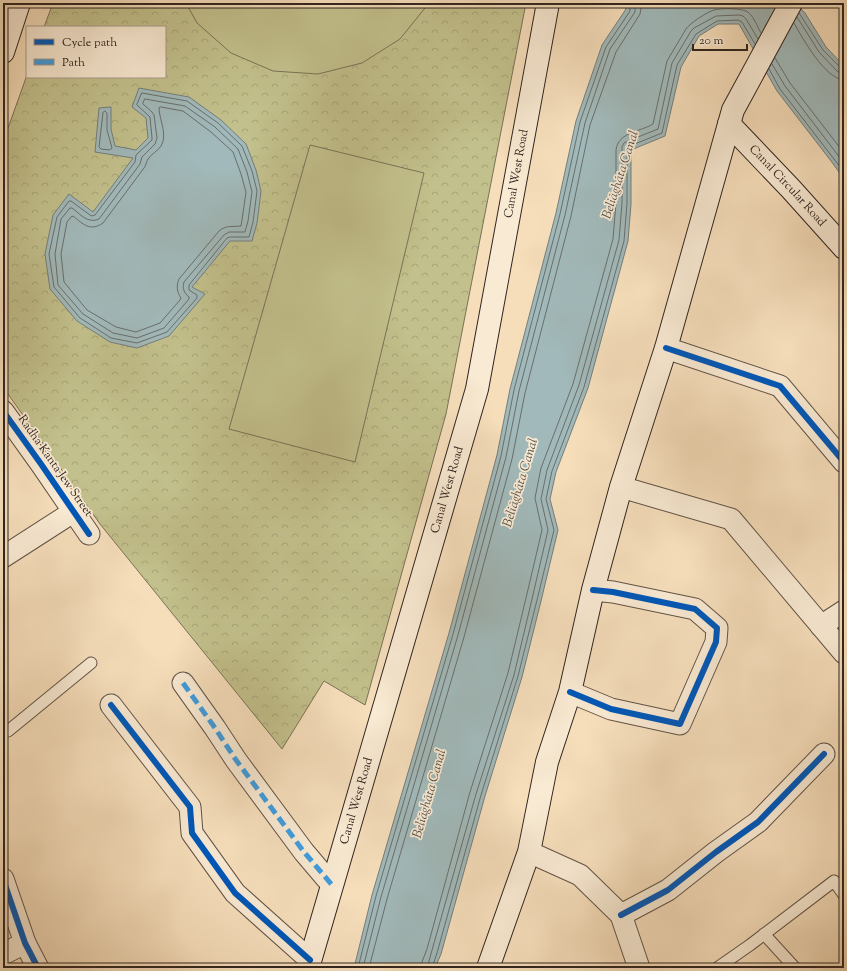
<svg xmlns="http://www.w3.org/2000/svg" width="847" height="971" viewBox="0 0 847 971" font-family="'Sorts Mill Goudy',serif">
  <style>
    .forest { fill: url(#forest-crowns); stroke: #7a7256 }
    .pitch { fill: #c2c08c; stroke: #7a7256 }
    .water { fill: #a1b9ba; stroke: #747e7c }
    .lines { fill: none; stroke-linecap: round; stroke-linejoin: round }
    .shore { stroke: #696f6c; stroke-width: 1 }
    .service-casing { stroke: #625346; stroke-width: 13 }
    .minor-casing { stroke: #625346; stroke-width: 23 }
    .secondary-casing { stroke: #31251f; stroke-width: 24 }
    .service { stroke: #f9ead3; stroke-width: 11 }
    .minor { stroke: #f9ead3; stroke-width: 21 }
    .secondary { stroke: #f9ead3; stroke-width: 22 }
    .quiet { stroke: #3e9ce0; stroke-width: 5; stroke-dasharray: 10 5; stroke-linecap: butt }
    .cycleway-casing { stroke: #f9ead3; stroke-width: 8 }
    .cycleway { stroke: #0057b8; stroke-width: 6 }
    .labels { text-anchor: middle; dominant-baseline: central; stroke-width: 3.5; stroke-linejoin: round; paint-order: stroke }
    .street-label { font-size: 12px; fill: #31251f; stroke: #f9ead3 }
    .water-label { font-size: 13px; font-style: italic; fill: #53514e; stroke: #f9ead3 }
  </style>
  <defs>
    <pattern id="forest-crowns" width="20" height="18" patternUnits="userSpaceOnUse"><rect width="20" height="18" fill="#c2c08c"/><path d="M2 6a3 3 0 1 1 6 0M12 15a3 3 0 1 1 6 0" fill="none" stroke="#a7a578"/></pattern>
  </defs>
  <rect width="100%" height="100%" fill="#f6debb"/>
  <filter id="stains"><feTurbulence type="fractalNoise" baseFrequency=".005" numOctaves="4"/><feColorMatrix values="0 0 0 0 .2 0 0 0 0 .09 0 0 0 0 .02 0 0 0 .5 -.17"/></filter>
  <radialGradient id="worn" r=".72"><stop offset=".6" stop-color="#630" stop-opacity="0"/><stop offset="1" stop-color="#630" stop-opacity=".3"/></radialGradient>
  <path class="forest" d="M53,3H526L446,414L365,705L324,681L282,749L100,524L3,387V142L27,75V77H165V27H44Z"/>
  <g class="pitch">
    <path d="M186,3H429L400,39L362,63L318,74L273,71L231,53L197,23Z"/>
    <path d="M310,145L424,173L355,462L229,429Z"/>
  </g>
  <g class="water">
    <path d="M624,3H795L805,13L826,47L844,66V179L831,161L777,91L739,24H718L699,36L681,67L665,136L631,150V204L628,241L588,388L556,472L550,499L558,530L541,601L522,677L485,796L441,954L435,968H354L372,895L449,633L497,455L510,389L556,213L576,121L602,45L626,9Z"/>
    <path d="M139,88L189,97L221,120L246,144L256,170L261,191L257,223L252,241H230L192,287L205,294L169,336L137,348L110,342L77,321L50,289L45,254L53,215L69,194L93,212L133,158L95,152L99,108L111,107V129L115,146L136,150L148,138L146,118L132,107Z"/>
  </g>
  <g class="lines">
    <g class="shore">
      <path d="M799,13L823,50L840,67L844,68"/>
      <path d="M797,17L819,52L837,71L840,73L844,74"/>
      <path d="M794,23C803,39 825,79 844,80"/>
      <path d="M775,58L790,83L844,153"/>
      <path d="M772,64L785,86L844,163"/>
      <path d="M769,69L780,89L844,172"/>
      <path d="M142,93L187,101L218,123L242,146L252,171L257,191L253,222L249,237H230L227,238L189,285V290L197,295V298L167,332L137,343L111,338L80,318L54,287L49,254L57,217L69,201H71L90,215L92,216L95,215L135,162L136,155L152,140V138L150,117L137,105Z"/>
      <path d="M145,99L185,106L215,127L238,149L247,172L252,192L248,221L245,232H229L224,235L184,282C182,288 184,293 189,297V299L164,328L137,338L113,333L83,314L58,285L55,254L61,219L70,208H72C80,214 88,224 99,219L140,164L142,157L155,144L157,138L154,115L152,112L143,104Z"/>
      <path d="M161,107L183,111L211,132L233,152L241,174L246,192L242,220L241,226C232,227 226,225 219,231L179,279C176,286 177,292 181,298L180,300L160,323L136,332L116,327L87,310L64,282L61,254L67,222L71,217L73,216C83,224 90,232 103,223L144,168C146,166 146,162 148,159C151,154 158,151 161,146C168,135 159,119 159,108Z"/>
      <path d="M105,111L107,113V130L112,148L110,150L101,149L99,147L103,113Z"/>
      <path d="M358,968L376,896L453,634L501,456L514,390L560,214L580,122L606,47L630,11V8L628,3"/>
      <path d="M363,968L381,897L458,635L506,457L519,391L565,215L585,123L610,49L635,12V8L634,3"/>
      <path d="M369,968L387,899L464,637L512,459L525,393L571,216L590,125L616,52L640,14L641,8L640,3"/>
      <path d="M421,968L422,962L427,949L470,792L508,673L526,598L542,530L535,498L541,468L573,384L613,239L616,203V150C618,132 640,132 653,124L667,61L686,29C690,23 707,12 714,10C721,8 742,8 748,12C754,17 757,26 761,33"/>
      <path d="M427,968L476,794L514,675L532,599L548,530L541,499L547,470L579,385L619,240L622,203V147L624,143L628,141L658,129L672,63L691,31L694,28L716,16L739,15L743,16L746,19L758,39"/>
      <path d="M432,968L437,953L481,795L518,676L537,600L554,530L546,499L552,471L584,387L624,241L627,203V149L630,146L662,133L677,65L696,34L717,21L738,20L742,22L755,44"/>
    </g>
    <g class="service-casing">
      <g id="service">
        <path d="M3,732L8,731L91,663"/>
        <path d="M764,934L795,968"/>
        <path d="M717,968L750,945L834,881L844,895"/>
      </g>
    </g>
    <g class="minor-casing">
      <g id="minor">
        <path d="M666,348L780,386L844,462"/>
        <path d="M3,411L41,464L89,534"/>
        <path d="M621,487L731,519L844,653"/>
        <path d="M3,557L73,512"/>
        <path d="M821,626L844,611"/>
        <path d="M183,683L215,728L236,760L304,852L332,885"/>
        <path d="M570,692L611,709L680,724L716,642L717,628L695,609L613,592L593,590"/>
        <path d="M111,705L190,807L192,833L235,893L310,960"/>
        <path d="M529,852L580,875L621,915L639,968"/>
        <path d="M3,879L25,943L38,968"/>
        <path d="M621,915L668,890L716,852L758,822L824,754"/>
        <path d="M3,954L25,943"/>
      </g>
    </g>
    <g class="secondary-casing">
      <g id="secondary">
        <path d="M3,52L19,3"/>
        <path id="s1" d="M729,124L791,189L844,248"/>
        <path id="s2" d="M308,968L477,389L548,3"/>
        <path d="M488,968L529,852L547,762L570,692L593,590L621,487L666,348L733,110L791,3"/>
      </g>
    </g>
    <use href="#service" class="service"/>
    <use href="#minor" class="minor"/>
    <use href="#secondary" class="secondary"/>
    <path class="quiet" d="M183,683L215,728L236,760L304,852L332,885"/>
    <g class="cycleway-casing">
      <g id="cycleway">
        <path d="M666,348L780,386L844,462"/>
        <path d="M3,411L41,464L89,534"/>
        <path d="M570,692L611,709L680,724L716,642L717,628L695,609L613,592L593,590"/>
        <path d="M111,705L190,807L192,833L235,893L310,960"/>
        <path d="M3,879L25,943L38,968"/>
        <path d="M621,915L668,890L716,852L758,822L824,754"/>
      </g>
    </g>
    <use href="#cycleway" class="cycleway"/>
  </g>
  <g class="labels">
    <g class="street-label">
      <text stroke="none"><textPath href="#s2" startOffset="822">Canal West Road</textPath></text>
      <text stroke="none"><textPath href="#s1" startOffset="85">Canal Circular Road</textPath></text>
      <text transform="translate(55 466) rotate(55)">Radha Kanta Jew Street</text>
      <text stroke="none"><textPath href="#s2" startOffset="498">Canal West Road</textPath></text>
      <text stroke="none"><textPath href="#s2" startOffset="174">Canal West Road</textPath></text>
    </g>
    <g class="water-label">
      <text transform="translate(621 175) rotate(-72)">Beliāghāta Canal</text>
      <text transform="translate(521 483) rotate(-73)">Beliāghāta Canal</text>
      <text transform="translate(430 794) rotate(-74)">Beliāghāta Canal</text>
    </g>
  </g>
  <rect width="847" height="971" fill="none" stroke="#f6debb" stroke-width="16"/>
  <rect x="4" y="4" width="839" height="963" fill="none" stroke="#31251f" stroke-width="2"/>
  <rect x="8" y="8" width="831" height="955" fill="none" stroke="#31251f"/>
  <rect x="26" y="26" width="140" height="52" fill="#f9ead3" stroke="#a99b8b"/>
  <rect x="34" y="39" width="20" height="6" fill="#0057b8" stroke="#a99b8b"/>
  <text x="62" y="46" font-size="12" fill="#31251f">Cycle path</text>
  <rect x="34" y="59" width="20" height="6" fill="#3e9ce0" stroke="#a99b8b"/>
  <text x="62" y="66" font-size="12" fill="#31251f">Path</text>
  <path d="M693 44v6h54v-6" fill="none" stroke="#31251f" stroke-width="2"/>
  <text x="699" y="44" font-size="12" fill="#31251f" stroke="#f9ead3" stroke-width="3" paint-order="stroke">20 m</text>
  <rect width="100%" height="100%" filter="url(#stains)"/>
  <rect width="100%" height="100%" fill="url(#worn)"/>
</svg>
